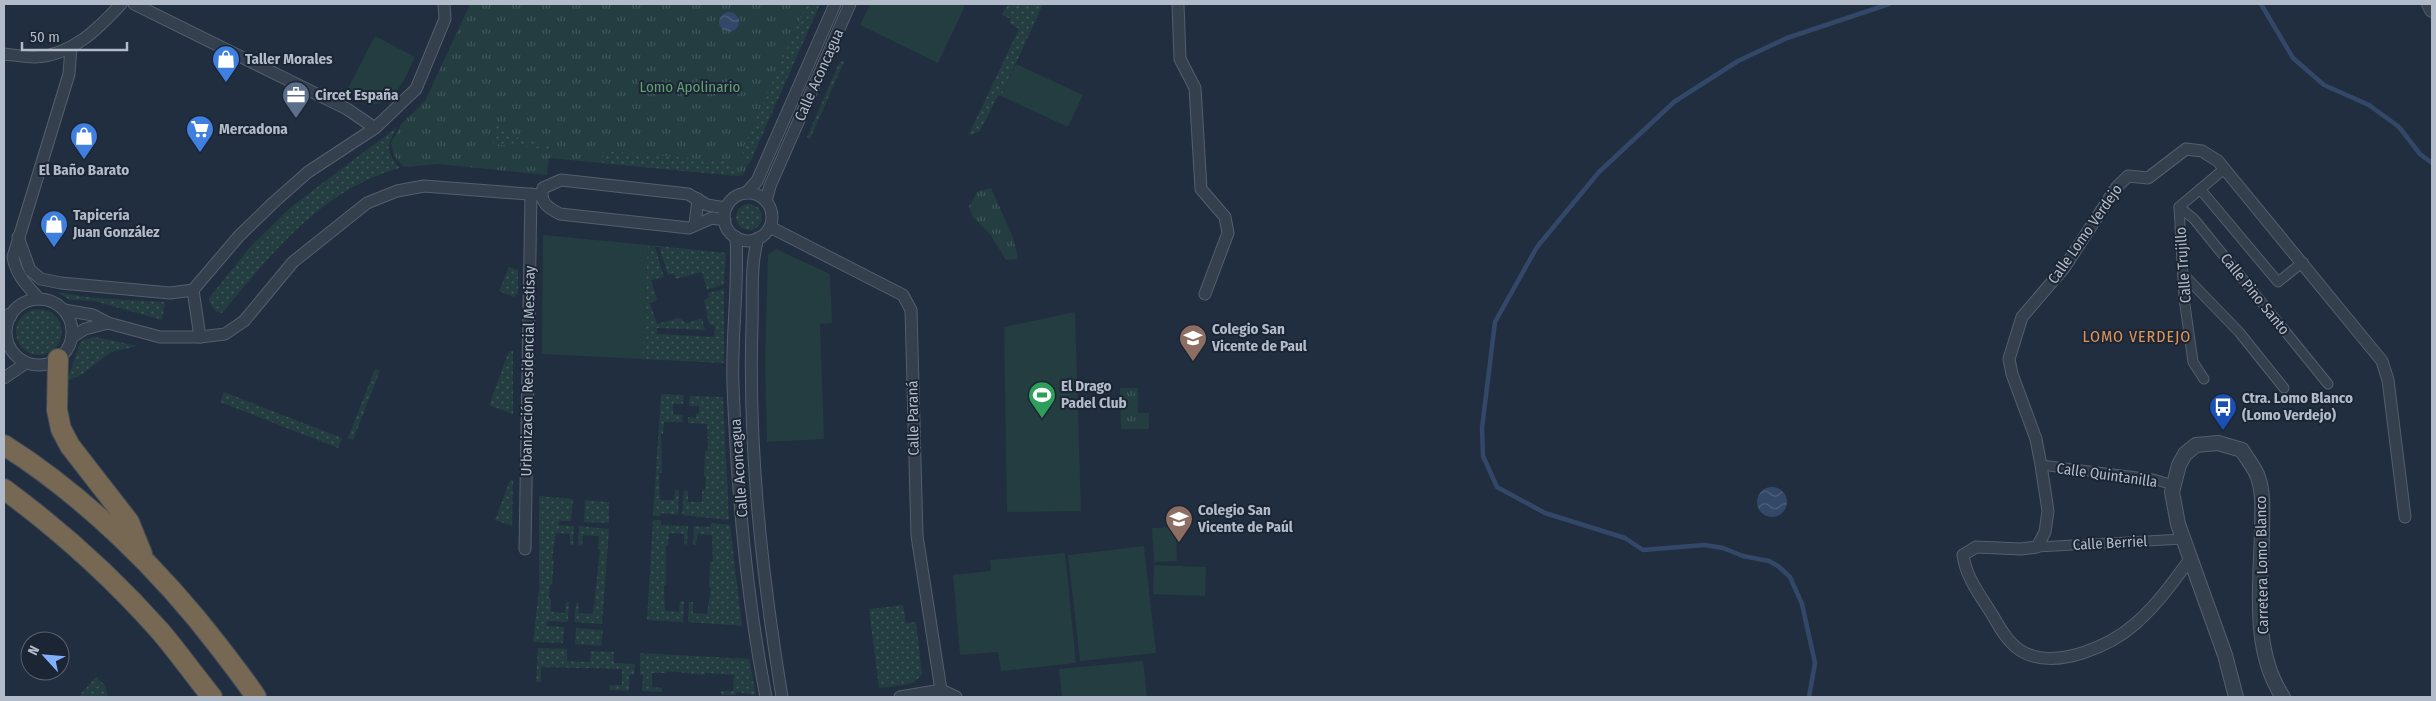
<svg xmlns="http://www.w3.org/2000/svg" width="2436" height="701" viewBox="0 0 2436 701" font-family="'Fira Sans Condensed',sans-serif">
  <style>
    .grass { fill: #233d40 }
    .park { fill: url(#park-tufts) }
    .garden { fill: url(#garden-dots) }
    .water { fill: url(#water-waves) }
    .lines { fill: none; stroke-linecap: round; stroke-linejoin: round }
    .stream { stroke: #334868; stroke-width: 4.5 }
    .pedestrian-casing { stroke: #545e6d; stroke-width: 11 }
    .minor-casing { stroke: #545e6d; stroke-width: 13 }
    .tertiary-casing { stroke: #545e6d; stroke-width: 16 }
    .motorway-casing { stroke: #414b5a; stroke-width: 22 }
    .pedestrian { stroke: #35404f; stroke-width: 9 }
    .minor { stroke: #35404f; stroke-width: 11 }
    .tertiary { stroke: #35404f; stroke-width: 14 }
    .motorway { stroke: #766852; stroke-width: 20 }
    .labels { text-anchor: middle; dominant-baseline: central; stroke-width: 4; stroke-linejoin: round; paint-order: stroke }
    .poi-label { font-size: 15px; font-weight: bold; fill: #b1bbca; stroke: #1b2534; text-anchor: start }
    .street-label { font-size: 15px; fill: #b1bbca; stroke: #1b2534 }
    .park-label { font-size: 15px; fill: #669e74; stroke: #1b2534 }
    .neighbourhood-label { font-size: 16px; letter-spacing: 1px; fill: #df9558; stroke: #1b2534 }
  </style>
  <defs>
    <pattern id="park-tufts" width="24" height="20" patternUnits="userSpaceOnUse" patternTransform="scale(1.25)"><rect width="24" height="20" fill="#233d40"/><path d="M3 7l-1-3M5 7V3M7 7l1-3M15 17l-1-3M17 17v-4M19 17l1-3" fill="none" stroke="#41575a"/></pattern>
    <pattern id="garden-dots" width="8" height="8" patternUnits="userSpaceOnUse" patternTransform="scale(1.25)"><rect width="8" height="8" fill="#233d40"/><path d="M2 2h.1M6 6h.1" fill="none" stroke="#41575a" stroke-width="1.8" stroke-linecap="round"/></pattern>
    <pattern id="water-waves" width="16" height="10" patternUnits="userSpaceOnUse" patternTransform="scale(1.25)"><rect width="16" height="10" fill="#334868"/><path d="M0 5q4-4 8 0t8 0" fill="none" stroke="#4e607c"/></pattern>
  </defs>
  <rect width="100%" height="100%" fill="#212e3f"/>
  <g class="grass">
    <path d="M870,4H960L965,6L938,63L860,25Z"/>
    <path d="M375,36L415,57C407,74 394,110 368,103C361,101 353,94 347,90Z"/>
    <path d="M1016,64L1083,95L1068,127L1001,96Z"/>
    <path d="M543,235L648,245L642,359L542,354Z"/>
    <path d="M776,249L830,274L832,323L820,324L824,439L767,442L765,360L768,255Z"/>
    <path d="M1075,312L1081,511L1007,512L1004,327Z"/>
    <path d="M1176,527L1177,561L1154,562L1152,528Z"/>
    <path d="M1144,546L1156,653L1080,661L1068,555Z"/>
    <path d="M1065,553L1076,663L1001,671L998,652L960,655L953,575L991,571L990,560Z"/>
    <path d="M1154,565L1206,567L1205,596L1153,594Z"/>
    <path d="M1143,661L1147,697H1062L1059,669Z"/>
  </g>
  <g class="park">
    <path d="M470,4H820L743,175L737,176L549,158L547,175L439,164L404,167L394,156L391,143L402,123L425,101Z"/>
    <path d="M991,188L1013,237L1018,259L1006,260L990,234L972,216L969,206L978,191Z"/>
    <path d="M1120,388H1138V413H1149V429H1121Z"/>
  </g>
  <g class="garden">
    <path d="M807,4H820L749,165L743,154V148Z"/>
    <path d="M1008,4H1043L1001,96L998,95L980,131L968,136L1019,29L1009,23L1011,19L1002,15Z"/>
    <path d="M840,61L844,62L810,139L807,137Z"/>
    <path d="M495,125L520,139L550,146L549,149L493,144Z"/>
    <path d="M397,127C387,145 385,152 400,168C323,188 270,255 222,313L216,312L209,301V298L251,246L291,207Z"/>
    <path d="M603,151L726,161L739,176L602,163Z"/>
    <circle cx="749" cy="217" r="13"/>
    <path d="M648,245L726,253L724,284L707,290L702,272L676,279L674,273L668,275L659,247H655L664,277L651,280L657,300L650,303L657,324L679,318L687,323L702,318L705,330L657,328V334L714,337L715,326L709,324L704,300L709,298L708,293L724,289V363L642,359Z"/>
    <path d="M509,267L518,270V293L514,297L499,291Z"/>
    <path d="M56,292L94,298L165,302L162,320L94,301L70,300Z"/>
    <circle cx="39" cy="332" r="23"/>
    <path d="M95,337L138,346L111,352L81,375L67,381L80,343L83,340Z"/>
    <path d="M509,351H513V414L489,405Z"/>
    <path d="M375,369L380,371L353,440L348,438Z"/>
    <path d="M224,392L342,438L338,448L220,402Z"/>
    <path d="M663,394L684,395L683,404H673V414L683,415L682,422H664L663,434H661L662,473H659L660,500H674L675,490H679L678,515L661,513L660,516H653L661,395Z"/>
    <path d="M690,396L723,397L729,520L682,515L684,490L688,491V502H702V490L705,489L706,477L704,476L705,451L708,450L707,424L688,423V417L696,418V414L699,413V406H689Z"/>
    <path d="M510,480H513L512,526L495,520Z"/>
    <path d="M539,496L573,499L571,521H559L558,525L574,526L573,545H570V534L556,533L552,559L554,560L552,585H550L549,598L551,599V612L565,613L566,602H569L568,622L547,621V626L564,627L563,643L533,642L539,589Z"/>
    <path d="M585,500L609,502V523L584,522Z"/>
    <path d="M653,520H661V525L688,526L687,545L684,544V534L669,533L668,546H666V585H664L665,611L679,612L680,601L684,602L683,622L647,620Z"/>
    <path d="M711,523L730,525L742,626L688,622L689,602H693V613L707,614L711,588L709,587L710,562H713L712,535L697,534L696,545H693L694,526L710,527Z"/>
    <path d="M579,526L609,529L602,624L574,622L576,603H579L578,613L593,614L600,550L598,549L599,536L583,535L582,546L578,545Z"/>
    <path d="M903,605L906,623L916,622L922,674C915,687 892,686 879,688L869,609Z"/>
    <path d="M576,628L603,630L601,646L575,644Z"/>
    <path d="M538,648L567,649V661L590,662L591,651L614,652V663L635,664L634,675H629V691L609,690L610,685H622V669L541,667V682H536Z"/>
    <path d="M640,653L749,659L756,695L737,692L736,695H721V691H733L734,675L705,673V675L666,671V673H652V687L662,688V692L642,691L643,675H640Z"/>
    <path d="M96,677L105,685L108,697H78Z"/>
  </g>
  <g class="water">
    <circle cx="729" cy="22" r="10"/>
    <circle cx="1772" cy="502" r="15"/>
  </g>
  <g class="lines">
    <g class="stream">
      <path d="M2261,4L2293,58L2324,85L2369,105L2399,127L2420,154L2432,163"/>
      <path d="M1809,697L1815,663L1802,604L1790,577L1778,566L1769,561L1743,556L1723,548L1704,545L1643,550L1625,538L1545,513L1497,487L1483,456L1482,428L1495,322L1537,247L1599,172L1674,102L1738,61L1787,38L1889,4"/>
    </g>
    <g class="pedestrian-casing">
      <g id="pedestrian">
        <path d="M2200,189L2278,282L2303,262"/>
        <path d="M2179,207L2194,219L2328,384"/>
        <path d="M2183,274L2239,332L2284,388"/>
        <path d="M2204,379L2193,362L2184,298L2179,207L2224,169"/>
        <path d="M2041,465L2153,479L2173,485"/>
        <path d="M2037,547L2183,539"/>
      </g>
    </g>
    <g class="minor-casing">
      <g id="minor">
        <path d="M134,4L347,109L375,128"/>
        <path d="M1178,4L1180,59L1195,88L1201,189L1225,217L1228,233L1205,294"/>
        <path d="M4,54C14,55 25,57 35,57C71,56 98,29 121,4"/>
        <path d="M746,193L757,181L835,4"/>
        <circle cx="748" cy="217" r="24"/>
        <path d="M766,201L770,186L850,4"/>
        <path d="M725,220L712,218L689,228L560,214C548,208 539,202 543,188L561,180L688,194L707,205L726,208"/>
        <path d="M695,224L698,199"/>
        <path d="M770,227L895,291L903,295L911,310L917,536L941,690"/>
        <path d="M18,237L30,270L41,279L61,283L170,293L193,290L239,236L273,203L308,172L375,128L416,89L445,19L444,4"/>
        <path d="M736,237C739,286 731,336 733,385C737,489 746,595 766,697"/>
        <path d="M758,238C750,265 753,297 752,325C748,450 762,574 782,697"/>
        <path d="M193,290L200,337"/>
        <circle cx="39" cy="332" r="33"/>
        <path d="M39,299C27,285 16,275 13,257L69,74L71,47"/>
        <path d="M64,310L93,315L108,323L160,337H200L225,334L244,321L293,262L367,203L397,191L424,186L541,195"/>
        <path d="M72,337L85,329L108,323"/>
        <path d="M4,378L26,363"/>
        <path d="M525,549L531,194"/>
        <path d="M2190,559C2174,581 2156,606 2135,624C2110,646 2058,669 2025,653C2010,646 2001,630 1993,616C1981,596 1966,578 1963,555L1976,547L2021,549L2037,547L2045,532L2048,511L2041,465L2036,439L2012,374L2009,359L2022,317L2064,268L2116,188L2128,176L2148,178L2186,149L2202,151L2218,161L2382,361L2388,380L2405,517"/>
        <path d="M900,697L941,690L956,697"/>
      </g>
    </g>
    <g class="tertiary-casing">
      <g id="tertiary">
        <path d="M2429,4L2432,10"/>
        <path d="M4,319L9,316"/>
        <path d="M2236,697L2225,655L2178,524L2172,492L2179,465L2185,454L2196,445L2218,443L2242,450C2247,459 2255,468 2258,477C2264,494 2262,512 2262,530C2261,584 2251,650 2283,697"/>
      </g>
    </g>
    <g class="motorway-casing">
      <g id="motorway">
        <path d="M58,359L57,410L61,429L70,446L129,522L142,554"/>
        <path d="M4,445C85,496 162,572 220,648C232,664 245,680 256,697"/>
        <path d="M4,489C61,531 113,578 160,631C178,652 194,675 212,697"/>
      </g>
    </g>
    <use href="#pedestrian" class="pedestrian"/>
    <use href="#minor" class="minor"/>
    <use href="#tertiary" class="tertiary"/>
    <use href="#motorway" class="motorway"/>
  </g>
  <defs>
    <g id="shop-pin" transform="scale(1.4375)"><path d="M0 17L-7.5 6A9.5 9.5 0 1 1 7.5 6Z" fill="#3f7fe0" stroke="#1b2534"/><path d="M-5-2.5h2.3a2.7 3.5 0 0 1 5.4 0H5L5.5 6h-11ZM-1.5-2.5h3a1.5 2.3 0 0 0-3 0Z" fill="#fff"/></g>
    <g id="office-pin" transform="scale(1.4375)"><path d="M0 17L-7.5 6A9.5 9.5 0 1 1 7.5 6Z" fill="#5c6f8a" stroke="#1b2534"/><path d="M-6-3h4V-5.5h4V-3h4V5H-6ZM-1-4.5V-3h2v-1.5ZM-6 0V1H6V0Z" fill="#fff"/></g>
    <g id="supermarket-pin" transform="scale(1.4375)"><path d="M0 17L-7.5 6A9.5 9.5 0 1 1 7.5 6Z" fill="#3f7fe0" stroke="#1b2534"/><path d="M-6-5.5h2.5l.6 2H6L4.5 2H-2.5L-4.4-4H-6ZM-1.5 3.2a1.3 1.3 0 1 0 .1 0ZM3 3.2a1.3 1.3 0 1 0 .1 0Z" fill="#fff"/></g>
    <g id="school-pin" transform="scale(1.4375)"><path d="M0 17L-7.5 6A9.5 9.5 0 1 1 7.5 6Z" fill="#8d6e63" stroke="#1b2534"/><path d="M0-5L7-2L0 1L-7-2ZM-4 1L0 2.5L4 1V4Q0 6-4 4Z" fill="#fff"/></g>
    <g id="stadium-pin" transform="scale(1.4375)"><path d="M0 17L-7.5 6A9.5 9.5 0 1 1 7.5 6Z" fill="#2e9e5b" stroke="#1b2534"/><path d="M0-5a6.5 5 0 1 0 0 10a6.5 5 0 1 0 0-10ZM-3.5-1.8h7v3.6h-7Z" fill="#fff"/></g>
    <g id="bus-pin" transform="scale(1.4375)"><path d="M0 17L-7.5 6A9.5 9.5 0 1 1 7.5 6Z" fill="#1a4fb4" stroke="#1b2534"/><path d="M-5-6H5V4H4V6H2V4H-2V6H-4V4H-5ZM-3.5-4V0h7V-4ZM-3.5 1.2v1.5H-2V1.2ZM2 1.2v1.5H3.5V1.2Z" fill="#fff"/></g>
  </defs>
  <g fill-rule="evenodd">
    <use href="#shop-pin" x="226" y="59"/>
    <use href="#office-pin" x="296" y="95"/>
    <use href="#supermarket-pin" x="200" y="129"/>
    <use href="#shop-pin" x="84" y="136"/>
    <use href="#shop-pin" x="54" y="224"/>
    <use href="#school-pin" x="1193" y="338"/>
    <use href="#stadium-pin" x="1042" y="395"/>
    <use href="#bus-pin" x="2223" y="407"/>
    <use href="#school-pin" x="1179" y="519"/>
  </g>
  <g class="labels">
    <g class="poi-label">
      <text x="245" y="59">Taller Morales</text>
      <text x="315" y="95">Circet España</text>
      <text x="219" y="129">Mercadona</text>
      <text x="84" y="170" text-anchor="middle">El Baño Barato</text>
      <text x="73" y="215">Tapicería<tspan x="73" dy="17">Juan González</tspan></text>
      <text x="1212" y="329">Colegio San<tspan x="1212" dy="17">Vicente de Paul</tspan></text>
      <text x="1061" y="386">El Drago<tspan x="1061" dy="17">Padel Club</tspan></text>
      <text x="2242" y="398">Ctra. Lomo Blanco<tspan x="2242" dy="17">(Lomo Verdejo)</tspan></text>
      <text x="1198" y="510">Colegio San<tspan x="1198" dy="17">Vicente de Paúl</tspan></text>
    </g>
    <g class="street-label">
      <text transform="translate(819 75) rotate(-66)">Calle Aconcagua</text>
      <text transform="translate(2085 234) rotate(-55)">Calle Lomo Verdejo</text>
      <text transform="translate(2183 265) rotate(-94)">Calle Trujillo</text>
      <text transform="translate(2255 294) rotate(51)">Calle Pino Santo</text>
      <text transform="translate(528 371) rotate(-89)">Urbanización Residencial Mestisay</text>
      <text transform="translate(913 418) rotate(-91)">Calle Paraná</text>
      <text transform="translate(739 468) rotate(-94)">Calle Aconcagua</text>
      <text transform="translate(2107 475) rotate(8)">Calle Quintanilla</text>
      <text transform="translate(2110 543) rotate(-3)">Calle Berriel</text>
      <text transform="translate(2262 565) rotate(-91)">Carretera Lomo Blanco</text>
    </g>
    <g class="park-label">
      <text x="690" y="87">Lomo Apolinario</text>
    </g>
    <g class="neighbourhood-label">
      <text x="2137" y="336">LOMO VERDEJO</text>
    </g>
  </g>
  <rect width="2436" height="701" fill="none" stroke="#b1bbca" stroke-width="10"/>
  <g transform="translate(45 656) rotate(296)"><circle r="24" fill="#1b2534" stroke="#576170"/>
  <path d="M0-4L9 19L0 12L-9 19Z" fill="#82b0ff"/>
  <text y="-8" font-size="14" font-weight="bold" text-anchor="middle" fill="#b1bbca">N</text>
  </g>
  <path d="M22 42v8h105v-8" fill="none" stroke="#b1bbca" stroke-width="2.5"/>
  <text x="30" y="42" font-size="15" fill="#b1bbca" stroke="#1b2534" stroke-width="4" paint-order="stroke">50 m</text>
</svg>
